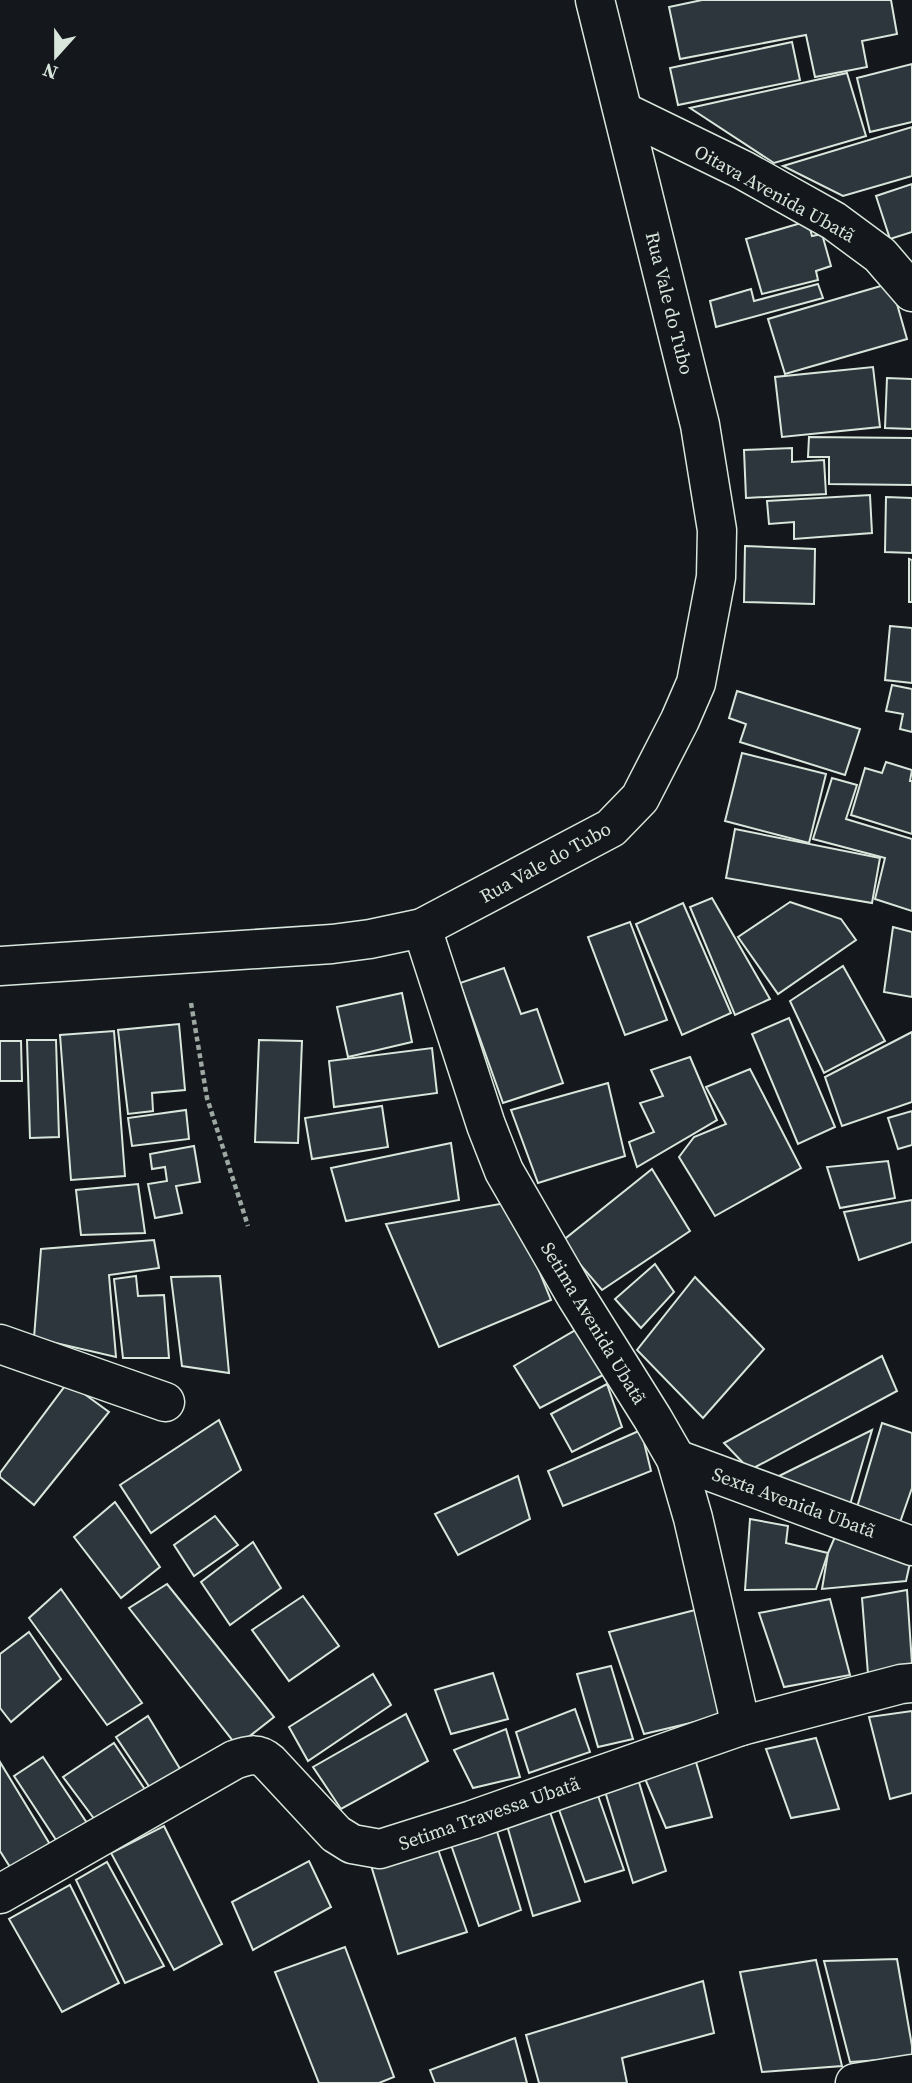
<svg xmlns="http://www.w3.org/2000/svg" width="912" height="2083" viewBox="0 0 912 2083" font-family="'Source Serif 4',serif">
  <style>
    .building { fill: #2c363c; stroke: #d8e6dc; stroke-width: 2 }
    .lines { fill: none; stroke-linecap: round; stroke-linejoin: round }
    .minor-casing { stroke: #d8e6dc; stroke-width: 41 }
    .path { stroke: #9da8a2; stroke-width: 4.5; stroke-dasharray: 5 3.5; stroke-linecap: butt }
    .minor { stroke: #14181c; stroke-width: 38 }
    .labels { text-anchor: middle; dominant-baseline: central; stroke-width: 5; stroke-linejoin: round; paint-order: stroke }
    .street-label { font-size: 19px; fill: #d8e6dc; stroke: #14181c }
  </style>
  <rect width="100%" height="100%" fill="#14181c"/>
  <g class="building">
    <path d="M702,0H891L897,34L862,41L867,67L815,77L806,35L680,59L669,7Z"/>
    <path d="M792,42L800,80L678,105L670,68Z"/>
    <path d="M912,64V122L870,132L857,78Z"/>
    <path d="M847,73L866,136L774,163L690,108Z"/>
    <path d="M912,127V176L843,196L783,166Z"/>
    <path d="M912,184V232L890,239L876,196Z"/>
    <path d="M808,221L812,236L822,234L831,266L816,271L818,280L762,294L746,239Z"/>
    <path d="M891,283L907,339L785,374L768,319Z"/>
    <path d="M818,284L823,298L716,327L710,301L751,289L754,301Z"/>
    <path d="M873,367L880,427L782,437L775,377Z"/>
    <path d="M887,378L912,379V429L885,428Z"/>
    <path d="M809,437L912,438V485L829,484V457H808Z"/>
    <path d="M792,448V462L824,460L826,494L746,498L744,450Z"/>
    <path d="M870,495L872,533L794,539V522L769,524L767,501Z"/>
    <path d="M886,497L912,498V553L885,552Z"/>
    <path d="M745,546L815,549L814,604L744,602Z"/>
    <path d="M909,559L912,560V602H909Z"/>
    <path d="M890,626L912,628V683L885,680Z"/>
    <path d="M892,685L912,689V732L900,729L903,714L886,711Z"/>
    <path d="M737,691L860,729L845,775L740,742L746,724L729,718Z"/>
    <path d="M742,753L826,774L809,843L725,821Z"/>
    <path d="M886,762L912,770L910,781H912V834L851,815L865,768L882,773Z"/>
    <path d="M832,778L857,785L846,819L912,839V911L875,899L885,858L813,839Z"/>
    <path d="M735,829L880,858L872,903L726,878Z"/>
    <path d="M712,898L770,999L735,1015L690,907Z"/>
    <path d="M790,902L841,919L856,940L778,994L738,937Z"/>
    <path d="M683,903L731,1013L682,1035L636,924Z"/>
    <path d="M630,922L667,1020L625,1035L588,937Z"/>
    <path d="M893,927L912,932V997L884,992Z"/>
    <path d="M843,966L885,1041L824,1073L790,1001Z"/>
    <path d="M504,968L521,1014L537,1009L563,1083L503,1103L460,983Z"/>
    <path d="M402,993L412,1042L348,1057L337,1007Z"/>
    <path d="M789,1018L835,1127L798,1144L752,1034Z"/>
    <path d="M179,1024L185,1090L152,1093L153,1111L128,1114L118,1030Z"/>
    <path d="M114,1031L125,1176L71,1180L60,1035Z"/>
    <path d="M912,1032V1102L842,1126L825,1077Z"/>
    <path d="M27,1040H56L59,1137L30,1138Z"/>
    <path d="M259,1040L302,1041L298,1143L255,1142Z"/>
    <path d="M0,1041H21L22,1081H0Z"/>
    <path d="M432,1048L437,1093L334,1107L329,1061Z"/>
    <path d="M690,1057L717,1120L637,1167L629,1142L654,1132L640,1103L663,1096L651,1070Z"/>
    <path d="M750,1069L801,1168L715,1216L679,1157L694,1137L726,1124L706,1087Z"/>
    <path d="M608,1083L625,1156L538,1183L511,1110Z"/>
    <path d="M382,1106L388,1147L312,1159L305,1118Z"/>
    <path d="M186,1110L189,1139L132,1146L128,1118Z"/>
    <path d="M912,1111V1145L898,1149L888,1118Z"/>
    <path d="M451,1143L459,1200L346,1221L331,1168Z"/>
    <path d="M194,1146L200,1182L176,1186L182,1213L155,1218L148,1184L167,1181L165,1167L152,1169L150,1154Z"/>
    <path d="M888,1161L895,1198L840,1208L827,1167Z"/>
    <path d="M652,1169L690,1231L602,1290L561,1242Z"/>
    <path d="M138,1184L145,1233L81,1235L76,1190Z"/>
    <path d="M912,1200V1242L859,1260L844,1212Z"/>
    <path d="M511,1202L551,1300L439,1347L386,1224Z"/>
    <path d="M154,1240L159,1268L109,1275L116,1357L34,1338L41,1249Z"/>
    <path d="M655,1264L674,1292L641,1328L615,1299Z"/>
    <path d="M136,1276L138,1296L164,1295L169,1358H123L114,1279Z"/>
    <path d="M220,1276L229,1373L182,1366L171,1277Z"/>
    <path d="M695,1277L764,1349L703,1418L637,1350Z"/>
    <path d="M579,1328L603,1375L540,1408L514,1366Z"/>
    <path d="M882,1356L897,1391L750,1470L724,1443Z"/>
    <path d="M68,1382L109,1412L34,1505L0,1477V1473Z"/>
    <path d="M607,1384L622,1427L572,1452L551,1414Z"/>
    <path d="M219,1420L241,1470L151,1533L120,1485Z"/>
    <path d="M882,1423L912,1433V1488L897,1531L855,1514Z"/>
    <path d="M641,1430L651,1471L563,1506L548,1471Z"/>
    <path d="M872,1430L849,1508L773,1479Z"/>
    <path d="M518,1476L530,1519L458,1555L435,1514Z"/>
    <path d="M115,1502L160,1567L121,1598L74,1537Z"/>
    <path d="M215,1516L238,1545L194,1576L174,1545Z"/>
    <path d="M750,1519L788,1526L786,1543L828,1553L816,1589L745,1590Z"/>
    <path d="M837,1532L910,1563L906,1581L822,1589L828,1553Z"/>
    <path d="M253,1542L281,1588L230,1625L201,1582Z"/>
    <path d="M167,1584L274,1717L237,1746L129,1608Z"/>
    <path d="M61,1589L142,1703L107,1725L29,1618Z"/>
    <path d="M907,1590L912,1664L868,1674L862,1598Z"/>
    <path d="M303,1596L339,1646L289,1681L252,1630Z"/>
    <path d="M830,1599L850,1675L784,1687L759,1613Z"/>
    <path d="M699,1609L720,1716L644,1734L609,1632Z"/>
    <path d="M29,1632L61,1679L11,1722L0,1708V1654Z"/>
    <path d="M611,1666L633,1739L598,1747L577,1674Z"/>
    <path d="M493,1673L508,1719L451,1734L435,1690Z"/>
    <path d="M373,1674L391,1705L308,1761L289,1727Z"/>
    <path d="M575,1709L590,1752L529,1773L516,1732Z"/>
    <path d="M912,1711V1793L890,1799L869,1717Z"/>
    <path d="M406,1714L428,1761L341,1809L313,1767Z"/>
    <path d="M148,1716L182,1772L152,1791L116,1737Z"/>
    <path d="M506,1729L520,1777L473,1788L454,1750Z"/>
    <path d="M816,1738L839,1809L791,1818L766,1749Z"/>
    <path d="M114,1743L150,1797L101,1828L63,1777Z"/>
    <path d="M694,1755L712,1817L666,1828L643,1774Z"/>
    <path d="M43,1757L93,1832L62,1849L14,1776Z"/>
    <path d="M0,1762L54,1851L15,1875L0,1851Z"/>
    <path d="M638,1779L666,1871L633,1883L604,1788Z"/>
    <path d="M595,1787L624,1870L585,1882L557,1804Z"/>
    <path d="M549,1809L580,1901L533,1916L506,1822Z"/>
    <path d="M495,1825L521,1910L479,1926L449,1839Z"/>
    <path d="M164,1826L222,1944L174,1970L111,1853Z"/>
    <path d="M434,1838L467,1932L398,1954L370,1862Z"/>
    <path d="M309,1861L331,1907L253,1950L232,1902Z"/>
    <path d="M107,1862L164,1966L125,1983L76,1880Z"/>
    <path d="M70,1885L119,1983L62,2012L9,1919Z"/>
    <path d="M345,1947L394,2077L379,2083H319L275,1972Z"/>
    <path d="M897,1959L912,2046V2058L850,2062L824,1961Z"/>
    <path d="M816,1960L842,2066L762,2072L740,1972Z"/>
    <path d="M703,1981L714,2033L622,2058L627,2083H539L526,2035Z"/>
    <path d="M515,2038L527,2083H435L430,2070Z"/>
  </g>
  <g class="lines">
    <g class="minor-casing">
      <g id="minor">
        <path d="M624,112L743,170L834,221L880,255L912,292"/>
        <path d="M422,928L486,1125L504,1171L576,1296L653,1419L676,1459L693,1518L741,1726"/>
        <path d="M0,966L332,944L370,939L422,928L611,828L640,798L680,720L696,683L716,577L717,530L700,425L595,0"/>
        <path d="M0,1344L165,1402"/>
        <path d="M676,1459L912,1546"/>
        <path d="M0,1894L234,1760C248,1755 258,1752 269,1762L336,1834L352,1844L380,1849L472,1820L741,1726L901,1684L912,1683"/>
        <path d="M855,2083L912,2074"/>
      </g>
    </g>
    <path class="path" d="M191,1003L207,1098L248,1226"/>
    <use href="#minor" class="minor"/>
  </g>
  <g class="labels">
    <g class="street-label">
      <text transform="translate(775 193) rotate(29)">Oitava Avenida Ubatã</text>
      <text transform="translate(670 303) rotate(76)">Rua Vale do Tubo</text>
      <text transform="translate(545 862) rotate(-29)">Rua Vale do Tubo</text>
      <text transform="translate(594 1323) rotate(59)">Setima Avenida Ubatã</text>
      <text transform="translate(794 1502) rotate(20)">Sexta Avenida Ubatã</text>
      <text transform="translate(489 1813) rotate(-19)">Setima Travessa Ubatã</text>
    </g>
  </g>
  <g transform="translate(56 56) rotate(201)" stroke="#14181c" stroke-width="5" paint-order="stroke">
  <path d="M0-5L12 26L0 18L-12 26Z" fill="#d8e6dc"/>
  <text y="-10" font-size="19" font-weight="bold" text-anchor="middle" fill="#d8e6dc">N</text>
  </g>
</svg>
